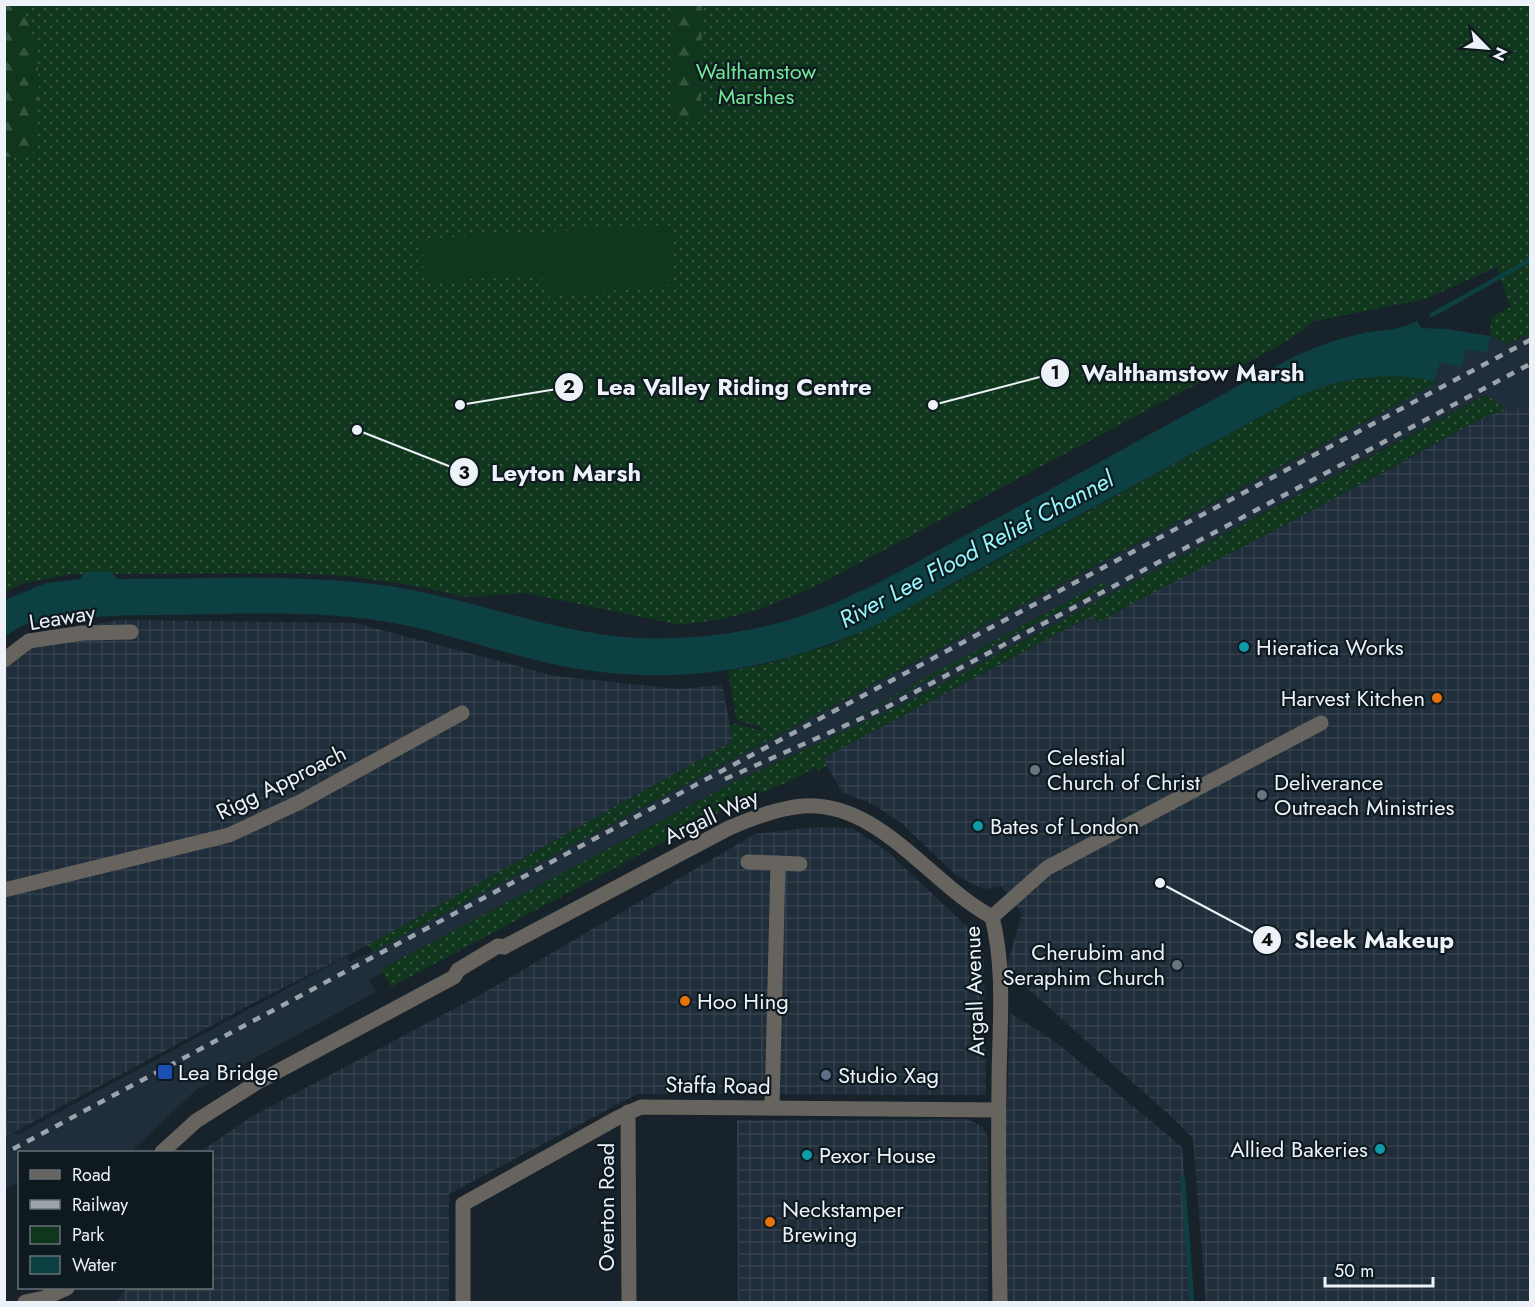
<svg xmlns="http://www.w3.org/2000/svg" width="1535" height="1307" viewBox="0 0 1535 1307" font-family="Jost,sans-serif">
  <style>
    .built { fill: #1f2e3a }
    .industrial { fill: url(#industrial-grid) }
    .green { fill: url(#green-dots) }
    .forest { fill: url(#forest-firs) }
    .pitch { fill: #10371d }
    .water { fill: #0d4042 }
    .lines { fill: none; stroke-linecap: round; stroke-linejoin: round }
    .stream { stroke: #0d4042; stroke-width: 4.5 }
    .minor { stroke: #67635e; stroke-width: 15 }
    .rail { stroke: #9ca4ab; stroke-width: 4.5; stroke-dasharray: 8 8; stroke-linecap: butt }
    .culture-dot { fill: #0f9aa8; stroke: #0f1920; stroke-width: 2 }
    .food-dot { fill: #e8710a; stroke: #0f1920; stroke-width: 2 }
    .worship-dot { fill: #6b7280; stroke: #0f1920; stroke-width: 2 }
    .transit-dot { fill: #1a4fb4; stroke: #0f1920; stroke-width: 2 }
    .service-dot { fill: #5c6f8a; stroke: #0f1920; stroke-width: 2 }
    .labels { text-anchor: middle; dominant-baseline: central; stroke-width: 4.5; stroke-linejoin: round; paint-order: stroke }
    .park-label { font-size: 22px; fill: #6fe795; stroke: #0f1920 }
    .street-label { font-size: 22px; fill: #ecf2f8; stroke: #0f1920 }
    .poi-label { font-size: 22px; fill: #ecf2f8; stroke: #0f1920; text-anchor: start }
    .water-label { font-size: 24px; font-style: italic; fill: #92f8fd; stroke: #0f1920 }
    .leader { fill: none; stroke: #ecf2f8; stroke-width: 2 }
    .callout-dot { fill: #ecf2f8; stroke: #0f1920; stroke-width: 2 }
    .mark-label { font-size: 18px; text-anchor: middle; font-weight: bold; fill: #111 }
    .callout-label { font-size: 24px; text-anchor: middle; font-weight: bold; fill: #ecf2f8; stroke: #0f1920; stroke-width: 4.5; stroke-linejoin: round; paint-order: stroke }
  </style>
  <defs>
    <pattern id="industrial-grid" width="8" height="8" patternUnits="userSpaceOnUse" patternTransform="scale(1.5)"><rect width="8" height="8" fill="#1f2e3a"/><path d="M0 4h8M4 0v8" fill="none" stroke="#35424e"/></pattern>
    <pattern id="green-dots" width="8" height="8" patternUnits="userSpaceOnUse" patternTransform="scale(1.5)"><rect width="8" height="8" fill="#10371d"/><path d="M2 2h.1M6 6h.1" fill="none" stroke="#33543f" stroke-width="1.8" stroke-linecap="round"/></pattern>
    <pattern id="forest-firs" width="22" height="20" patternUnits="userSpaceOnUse" patternTransform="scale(1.5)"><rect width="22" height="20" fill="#10371d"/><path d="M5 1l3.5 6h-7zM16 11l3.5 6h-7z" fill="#33543f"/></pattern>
  </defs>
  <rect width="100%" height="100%" fill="#18222a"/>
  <path class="built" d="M1530,333V410L1517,407L1504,411L1502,406L1485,395L904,704L736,781L382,969L383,972L369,980L376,992L196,1090L131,1152H20L19,1182L5,1189V1138L15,1133L17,1135L347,956L349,962L372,952L1345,433L1436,383L1440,362L1462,367L1466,349L1487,353L1490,336L1508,344Z"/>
  <g class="industrial">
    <path d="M1517,407L1530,410V1302H1206L1193,1139L1177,1122L1006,969L1022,913L1001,886L986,889L974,885L954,873L900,822L874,805L842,792L823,758L1093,615L1098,623L1164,585L1229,554L1386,471L1486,416Z"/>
    <path d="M119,620L355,623L555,676L678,689L722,685L733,741L368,945L261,999L5,1137L4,652L28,637Z"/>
    <path d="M817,827L852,828L888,852L981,940L984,959L986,1095L637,1094L449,1194V1302H115L127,1288H212V1152H200L251,1117L480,995L755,834Z"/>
    <path d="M1010,1013L1057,1043L1182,1147L1194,1302H1000L998,1110H1007Z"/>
    <path d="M967,1119L982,1126L988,1137V1302H738L737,1120Z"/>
  </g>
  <g class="green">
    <path d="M4,5H1530V333L1508,344L1490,336L1491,317L1510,307L1497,267L1425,299L1315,321L1289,340L1241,366L1236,363L818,585L761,609L722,619L680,625L526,593L467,597L410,585L349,576L287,573L70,574L21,584L5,592Z"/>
    <path d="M1376,376H1414L1435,381L1437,383L372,952L368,945L733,741L730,726L736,723L738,725L763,731L761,727L739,721L736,717L728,671L770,663L837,643L961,580L1299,396C1324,385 1348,379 1376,376Z"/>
    <path d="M1486,395L1502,406L1504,411L1486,416C1402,462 1317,508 1231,553C1187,576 1141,598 1097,623L1093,615L1081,621L823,758L827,766L818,771L816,767L790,781L733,805L391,987L381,969L736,781L904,704Z"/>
    <path d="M1105,581L1107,586L923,683L840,724Z"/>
  </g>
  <g class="forest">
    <path d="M5,4L21,5C25,15 30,25 33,36C43,75 38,118 33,157H5Z"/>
    <path d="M674,5H702L701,114L696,122L683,120L672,113Z"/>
  </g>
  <path class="pitch" d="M669,225L673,285L545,297L542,276L424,281L422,239Z"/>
  <path class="water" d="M1417,321L1421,328L1447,329L1490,336L1487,353L1466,349L1462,367L1440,363L1435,381C1389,371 1342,377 1299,396L872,627C780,667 693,684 593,671C527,663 464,637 399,624C325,609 236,614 160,615C125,615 91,616 56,621C46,622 34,622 24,625C18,627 11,633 5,636V600L46,583L81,579L84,572H111L118,579C210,579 304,573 395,587C488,602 576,643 673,638C711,637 752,631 789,620C859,598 923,558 988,523C1088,470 1185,413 1286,361C1310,348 1337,339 1364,333C1384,329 1398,331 1417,321Z"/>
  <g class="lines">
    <g class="stream">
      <path d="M1432,315L1530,260"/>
      <path d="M1183,1179L1192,1302"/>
    </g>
    <g class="minor">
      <path d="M4,660L29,641L82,633L131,632"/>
      <path d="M748,862L800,864"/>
      <path d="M4,890L229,835L300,802L462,713"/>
      <path d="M992,917C1006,971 999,1031 999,1086C998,1158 999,1230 1000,1302"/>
      <path d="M992,917L1047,868L1321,723"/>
      <path d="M772,1108L778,863"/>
      <path d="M628,1112L629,1302"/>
      <path d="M162,1152L196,1121L256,1083L454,977L458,970L498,946L504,947L729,828C752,818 778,808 803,806C880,801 930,884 992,917"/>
      <path d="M25,1302L44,1298L67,1288"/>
      <path d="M463,1302V1204L619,1117L641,1107L998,1110"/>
    </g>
    <g class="rail">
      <path d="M725,779L889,706L1530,364"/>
      <path d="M13,1149L1530,340"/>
    </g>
  </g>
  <g class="culture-dot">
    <circle cx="1244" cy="647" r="6"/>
    <circle cx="978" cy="826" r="6"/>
    <circle cx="1380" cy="1149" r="6"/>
    <circle cx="807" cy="1155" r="6"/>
  </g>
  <g class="food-dot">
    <circle cx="1437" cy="698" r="6"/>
    <circle cx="685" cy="1001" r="6"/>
    <circle cx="770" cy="1222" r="6"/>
  </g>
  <g class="worship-dot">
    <circle cx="1035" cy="770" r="6"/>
    <circle cx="1262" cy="795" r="6"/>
    <circle cx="1177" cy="965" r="6"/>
  </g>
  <rect class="transit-dot" x="157" y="1064" width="16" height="16" rx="3"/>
  <circle class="service-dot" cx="826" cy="1075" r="6"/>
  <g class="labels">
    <g class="park-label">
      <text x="756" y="71">Walthamstow<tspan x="756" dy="25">Marshes</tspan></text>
    </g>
    <g class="street-label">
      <text transform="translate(62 617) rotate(-9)">Leaway</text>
      <text transform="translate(281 782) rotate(-26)">Rigg Approach</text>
      <text transform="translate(711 816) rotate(-25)">Argall Way</text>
      <text transform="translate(974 991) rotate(-92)">Argall Avenue</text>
      <text transform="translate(718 1085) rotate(1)">Staffa Road</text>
      <text transform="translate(606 1207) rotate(-90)">Overton Road</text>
    </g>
    <g class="poi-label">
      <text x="1256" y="647">Hieratica Works</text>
      <text x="1425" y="698" text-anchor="end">Harvest Kitchen</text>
      <text x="1047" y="757">Celestial<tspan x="1047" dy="25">Church of Christ</tspan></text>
      <text x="1274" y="782">Deliverance<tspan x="1274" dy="25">Outreach Ministries</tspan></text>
      <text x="990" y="826">Bates of London</text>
      <text x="1165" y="952" text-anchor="end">Cherubim and<tspan x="1165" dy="25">Seraphim Church</tspan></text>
      <text x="697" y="1001">Hoo Hing</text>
      <text x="178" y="1072">Lea Bridge</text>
      <text x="838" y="1075">Studio Xag</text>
      <text x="1368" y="1149" text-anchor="end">Allied Bakeries</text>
      <text x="819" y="1155">Pexor House</text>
      <text x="782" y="1209">Neckstamper<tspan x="782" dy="25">Brewing</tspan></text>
    </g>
    <g class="water-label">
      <text transform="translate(976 549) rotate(-28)">River Lee Flood Relief Channel</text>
    </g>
  </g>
  <path class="leader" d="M933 405L1055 373M460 405L569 387M357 430L464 472M1160 883L1267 940"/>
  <g class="callout-dot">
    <circle cx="933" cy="405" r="6"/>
    <circle cx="460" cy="405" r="6"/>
    <circle cx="357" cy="430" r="6"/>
    <circle cx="1160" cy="883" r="6"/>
    <circle cx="1055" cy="373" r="15"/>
    <circle cx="569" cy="387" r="15"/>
    <circle cx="464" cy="472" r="15"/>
    <circle cx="1267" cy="940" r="15"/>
  </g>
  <g class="mark-label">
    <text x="1055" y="379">1</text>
    <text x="569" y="393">2</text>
    <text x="464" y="479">3</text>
    <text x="1267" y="946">4</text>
  </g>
  <g class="callout-label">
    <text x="1193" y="381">Walthamstow Marsh</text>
    <text x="734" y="395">Lea Valley Riding Centre</text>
    <text x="566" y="481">Leyton Marsh</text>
    <text x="1374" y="948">Sleek Makeup</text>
  </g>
  <rect width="1535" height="1307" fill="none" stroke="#ecf2f8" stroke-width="12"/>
  <rect x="18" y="1151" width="195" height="138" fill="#0f1920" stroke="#677076" stroke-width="1.5"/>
  <rect x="30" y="1170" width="30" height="9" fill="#67635e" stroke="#677076" stroke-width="1.5"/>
  <text x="72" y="1181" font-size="18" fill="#ecf2f8">Road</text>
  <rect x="30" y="1200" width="30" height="9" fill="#9ca4ab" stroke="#677076" stroke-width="1.5"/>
  <text x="72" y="1211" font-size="18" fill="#ecf2f8">Railway</text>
  <rect x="30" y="1226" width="30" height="18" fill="#10371d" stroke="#677076" stroke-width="1.5"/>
  <text x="72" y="1241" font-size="18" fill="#ecf2f8">Park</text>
  <rect x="30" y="1256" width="30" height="18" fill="#0d4042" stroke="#677076" stroke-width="1.5"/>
  <text x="72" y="1271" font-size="18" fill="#ecf2f8">Water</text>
  <g transform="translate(1487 48) rotate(115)" stroke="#0f1920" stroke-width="4.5" paint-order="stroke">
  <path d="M0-4.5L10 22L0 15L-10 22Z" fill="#ecf2f8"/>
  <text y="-9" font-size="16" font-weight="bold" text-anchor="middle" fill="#ecf2f8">N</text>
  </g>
  <path d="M1325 1277v9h108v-9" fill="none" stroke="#ecf2f8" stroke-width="3"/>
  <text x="1334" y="1277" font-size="18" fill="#ecf2f8" stroke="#0f1920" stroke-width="4.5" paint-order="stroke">50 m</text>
</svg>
